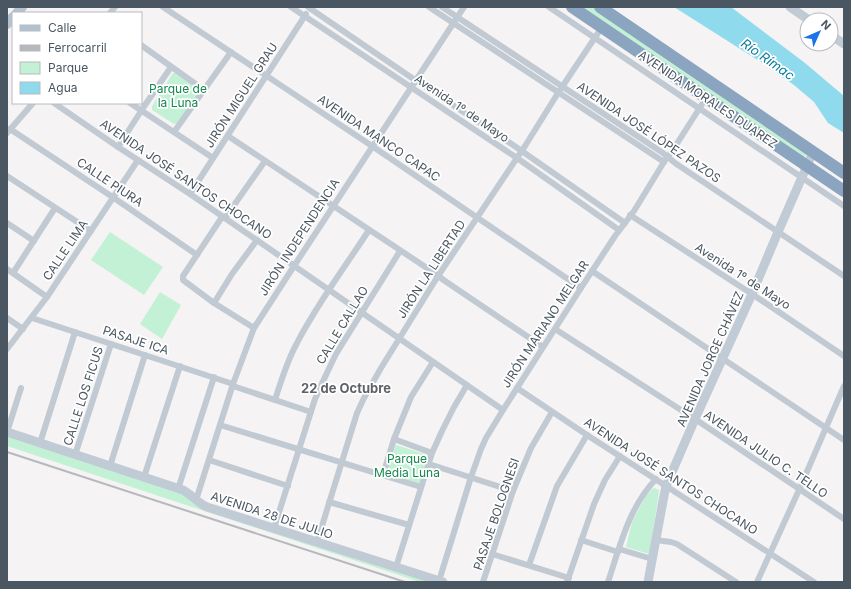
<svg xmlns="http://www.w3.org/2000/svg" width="851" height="589" viewBox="0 0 851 589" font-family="Inter,sans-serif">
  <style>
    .green { fill: #c3f1d5 }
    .water { fill: #90daee }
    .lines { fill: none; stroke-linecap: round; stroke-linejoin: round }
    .street { stroke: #c1cad2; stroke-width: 6 }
    .secondary { stroke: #c1cbd6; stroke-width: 9 }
    .primary { stroke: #b3c2d1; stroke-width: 10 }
    .highway { stroke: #8ba5c1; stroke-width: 12 }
    .rail { stroke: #b5b8bd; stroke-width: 2 }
    .labels { text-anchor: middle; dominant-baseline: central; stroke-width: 3.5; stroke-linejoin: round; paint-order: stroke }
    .park-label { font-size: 12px; fill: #17864f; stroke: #fff }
    .street-label { font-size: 12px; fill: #4a5661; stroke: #fff }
    .water-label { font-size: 13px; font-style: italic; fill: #0c7c9b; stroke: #fff }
    .neighbourhood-label { font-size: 13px; font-weight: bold; fill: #5f6368; stroke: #fff }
  </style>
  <rect width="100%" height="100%" fill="#f5f3f3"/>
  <g class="green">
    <path d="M578,7H592L806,150L807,154L803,159Z"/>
    <path d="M173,73H177L199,88L200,91L178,123L174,124L152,110V106Z"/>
    <path d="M110,232L163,267L144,295L91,260Z"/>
    <path d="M160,292L181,305L162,339L140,324Z"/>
    <path d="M7,434L186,494L199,503L433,582H420L7,446Z"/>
    <path d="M396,445L428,455L419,484L386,474Z"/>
    <path d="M655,488L659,490L658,500L649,554L626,547L632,522L646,496L652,489Z"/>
  </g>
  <path class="water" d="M674,7H731L805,63L844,96V133L828,123L814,102L794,85L764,64Z"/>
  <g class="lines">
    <g class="street">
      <path d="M163,7L372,146L581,288"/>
      <path d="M291,7L517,158L619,230"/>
      <path d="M308,7L415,80L516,147L625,223"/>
      <path d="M429,7L664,162"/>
      <path d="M442,7L663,153L675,163L844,276"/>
      <path d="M549,7L844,206"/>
      <path d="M110,13L115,7"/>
      <path d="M141,45L204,90"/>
      <path d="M54,103L118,147L190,194L503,410"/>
      <path d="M130,103L213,158"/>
      <path d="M10,129L114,198L197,255"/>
      <path d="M174,132L231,52"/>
      <path d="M7,133L33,103"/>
      <path d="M228,136L433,272L445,281L543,347"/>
      <path d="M118,147L143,108L171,67"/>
      <path d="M7,176L91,231"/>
      <path d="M190,194L306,14"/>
      <path d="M630,215L752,294L844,356"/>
      <path d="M222,217L183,276V280L214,303L254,328"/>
      <path d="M225,218L265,161"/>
      <path d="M7,223L34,241"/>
      <path d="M7,269L47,297"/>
      <path d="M592,271L844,440"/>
      <path d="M13,273L55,208"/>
      <path d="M214,303L232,274L257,240"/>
      <path d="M7,318L23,329"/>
      <path d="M32,318L233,384"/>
      <path d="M555,329L695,419L844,519"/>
      <path d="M7,349L47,297L138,160"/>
      <path d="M233,386L311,412"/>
      <path d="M517,388L587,435L666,486L814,582"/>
      <path d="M275,400C281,381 287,361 297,343C317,304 345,267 369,230"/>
      <path d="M220,425L421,487"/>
      <path d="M7,432L21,388"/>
      <path d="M394,439L432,453"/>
      <path d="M40,443L75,332"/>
      <path d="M75,455L111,344"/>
      <path d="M209,460L288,486"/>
      <path d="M429,464L513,491"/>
      <path d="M110,466L145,355"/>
      <path d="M383,475L394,439L411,397L433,362"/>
      <path d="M144,477L180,366"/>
      <path d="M178,489L214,377"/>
      <path d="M196,500L233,384L254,328L294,266L464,7"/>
      <path d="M329,502L409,525"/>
      <path d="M274,528L315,399L325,377L336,354L400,251"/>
      <path d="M581,540L618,552"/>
      <path d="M655,540L671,542L677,544L736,582"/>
      <path d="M317,542L357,413L364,398L381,368L438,276L525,146L558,93L602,27"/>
      <path d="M619,549L652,559"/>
      <path d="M492,554L569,578"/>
      <path d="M529,565L557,486L587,435"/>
      <path d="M396,567L432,453L442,431L454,407L467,385"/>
      <path d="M439,581L471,477L481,449L486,438L503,410L581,288L615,236L634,211L667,157L671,153L706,98"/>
      <path d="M483,582L513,491L531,448L552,412"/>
      <path d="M567,582L594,504L605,480L620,456"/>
      <path d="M608,582C620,546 629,507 656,479"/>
      <path d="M757,582L799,490L844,386"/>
    </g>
    <g class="secondary">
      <path d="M790,7L809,20"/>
      <path d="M831,35L844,44"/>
      <path d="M7,432L183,490C192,495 198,503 207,507L443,582"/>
      <path d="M648,582L663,501L666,486L695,419L752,294L778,232L813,152"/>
    </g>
    <g class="primary">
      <path d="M17,13L22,7"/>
      <path d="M7,24L13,17"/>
    </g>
    <g class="highway">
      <path d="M572,7L844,191"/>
      <path d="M600,7L844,173"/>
    </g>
    <path class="rail" d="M7,452L405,582"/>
  </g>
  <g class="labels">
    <g class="park-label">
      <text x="178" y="88">Parque de<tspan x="178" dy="14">la Luna</tspan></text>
      <text x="407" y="458">Parque<tspan x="407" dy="14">Media Luna</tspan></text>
    </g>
    <g class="street-label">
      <text transform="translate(241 95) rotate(-57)">JIRÓN MIGUEL GRAU</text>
      <text transform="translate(708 99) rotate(34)">AVENIDA MORALES DUAREZ</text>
      <text transform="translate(462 108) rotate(34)">Avenida 1º de Mayo</text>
      <text transform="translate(649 132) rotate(34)">AVENIDA JOSÉ LÓPEZ PAZOS</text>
      <text transform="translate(379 138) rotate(34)">AVENIDA MANCO CAPAC</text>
      <text transform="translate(186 179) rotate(34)">AVENIDA JOSÉ SANTOS CHOCANO</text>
      <text transform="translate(110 182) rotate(34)">CALLE PIURA</text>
      <text transform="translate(299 237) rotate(-57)">JIRÓN INDEPENDENCIA</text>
      <text transform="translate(65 250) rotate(-56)">CALLE LIMA</text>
      <text transform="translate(431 269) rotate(-57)">JIRÓN LA LIBERTAD</text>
      <text transform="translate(743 276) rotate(33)">Avenida 1º de Mayo</text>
      <text transform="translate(545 324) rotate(-57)">JIRÓN MARIANO MELGAR</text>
      <text transform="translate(342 325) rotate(-59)">CALLE CALLAO</text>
      <text transform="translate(136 340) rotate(18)">PASAJE ICA</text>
      <text transform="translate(710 359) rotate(-66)">AVENIDA JORGE CHÁVEZ</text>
      <text transform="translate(83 396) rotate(-72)">CALLE LOS FICUS</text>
      <text transform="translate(766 454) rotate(34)">AVENIDA JULIO C. TELLO</text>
      <text transform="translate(671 476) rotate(33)">AVENIDA JOSÉ SANTOS CHOCANO</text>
      <text transform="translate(496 514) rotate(-71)">PASAJE BOLOGNESI</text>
      <text transform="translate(272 515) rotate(18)">AVENIDA 28 DE JULIO</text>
    </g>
    <g class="water-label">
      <text transform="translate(768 59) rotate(35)">Río Rímac</text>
    </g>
    <g class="neighbourhood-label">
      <text x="346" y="388">22 de Octubre</text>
    </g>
  </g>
  <rect width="851" height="589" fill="none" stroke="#4a5661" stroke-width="16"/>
  <rect x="12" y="12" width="130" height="92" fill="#ffffff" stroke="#b7bbc0"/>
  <rect x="20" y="25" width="20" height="6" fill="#b3c2d1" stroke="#b7bbc0"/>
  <text x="48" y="32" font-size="12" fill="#4a5661">Calle</text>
  <rect x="20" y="45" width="20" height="6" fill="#b5b8bd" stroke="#b7bbc0"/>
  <text x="48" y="52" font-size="12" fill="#4a5661">Ferrocarril</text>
  <rect x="20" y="62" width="20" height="12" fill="#c3f1d5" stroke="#b7bbc0"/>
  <text x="48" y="72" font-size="12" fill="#4a5661">Parque</text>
  <rect x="20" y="82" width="20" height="12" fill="#90daee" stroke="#b7bbc0"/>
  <text x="48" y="92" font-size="12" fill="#4a5661">Agua</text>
  <g transform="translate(819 32) rotate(45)"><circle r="19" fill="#ffffff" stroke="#b7bbc0"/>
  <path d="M0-3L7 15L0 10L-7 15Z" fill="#1a73e8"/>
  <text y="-6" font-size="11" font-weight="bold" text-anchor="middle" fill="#4a5661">N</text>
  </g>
</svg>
